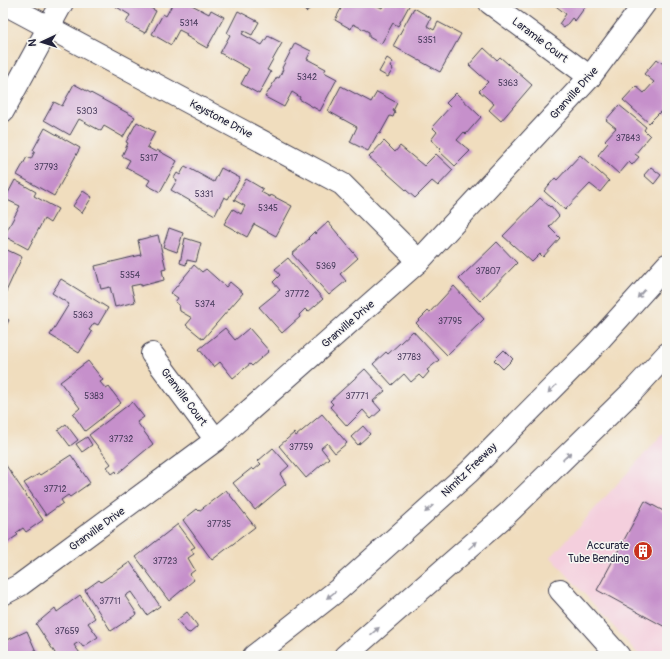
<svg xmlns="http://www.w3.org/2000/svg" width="670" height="659" viewBox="0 0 670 659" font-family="Pangolin,sans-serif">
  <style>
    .built { fill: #f4cfdd }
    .building { fill: #c690cb }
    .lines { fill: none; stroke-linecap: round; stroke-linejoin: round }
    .minor-casing { stroke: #413e4f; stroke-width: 24 }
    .highway-casing { stroke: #413e4f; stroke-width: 24 }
    .minor { stroke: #fff; stroke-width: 22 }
    .highway { stroke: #fff; stroke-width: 22 }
    .oneway { fill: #9c9ca7 }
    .labels { text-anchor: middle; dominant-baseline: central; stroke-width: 3; stroke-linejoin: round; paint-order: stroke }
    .number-label { font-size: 9px; fill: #4b3e5f }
    .street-label { font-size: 11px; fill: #22223b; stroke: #f6f6f2 }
    .poi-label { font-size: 11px; fill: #22223b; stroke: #f6f6f2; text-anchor: end }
  </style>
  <rect width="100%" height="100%" fill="#f6f6f2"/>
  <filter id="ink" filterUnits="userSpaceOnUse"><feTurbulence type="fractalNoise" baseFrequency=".025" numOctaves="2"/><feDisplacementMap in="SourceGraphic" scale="8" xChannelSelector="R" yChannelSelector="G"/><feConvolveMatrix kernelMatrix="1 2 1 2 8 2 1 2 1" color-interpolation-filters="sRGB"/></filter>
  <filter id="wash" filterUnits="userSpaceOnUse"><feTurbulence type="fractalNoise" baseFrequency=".012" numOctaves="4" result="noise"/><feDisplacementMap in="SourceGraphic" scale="16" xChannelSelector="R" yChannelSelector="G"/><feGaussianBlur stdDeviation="0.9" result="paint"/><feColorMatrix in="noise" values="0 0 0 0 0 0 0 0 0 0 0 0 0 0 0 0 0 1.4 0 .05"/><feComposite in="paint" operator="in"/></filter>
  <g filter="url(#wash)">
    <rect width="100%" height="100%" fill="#f0ddbe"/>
    <path class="built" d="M667,429V656H640L551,557Z"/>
    <g id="blocks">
      <g class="building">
        <path d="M110,3H141L156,11L145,33L126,23L130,15Z"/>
        <path d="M173,3H188L209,14L211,10L224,17L207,48L186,36L187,34L179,30L171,45L152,34L163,14L166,16Z"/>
        <path d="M299,3H316L306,12Z"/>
        <path d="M344,3H372L382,8L384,3L410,4L398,26L393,23L381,44L369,37V32L353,24L351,29L335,20Z"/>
        <path d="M552,3H588L575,21L572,18L564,28L559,24L566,14Z"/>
        <path d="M414,8L431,18L427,26L434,30L438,22L461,34L440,72L393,46Z"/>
        <path d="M238,11L259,22L252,35L244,31L242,34L262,45L268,36L282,43L267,70L271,72L259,94L241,84L249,69L220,53L230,35L227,33Z"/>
        <path d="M295,43L311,51L307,59L326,69L324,72L337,79L320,111L299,99L300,97L292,92L284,107L265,97L277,77L279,78L283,69L282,68Z"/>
        <path d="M484,48L497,60L500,57L532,85L501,121L489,110L494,104L479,91L488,82L469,65Z"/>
        <path d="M387,58L393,62L390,67L393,69L388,77L379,72Z"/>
        <path d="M657,59L667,67V115L661,111L649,123L623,100L636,86L644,93L654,82L644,74Z"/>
        <path d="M74,84L135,117L123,137L104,126L101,131L79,119L70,135L44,120L54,102L62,106Z"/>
        <path d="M341,86L371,102L377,92L397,103L393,111L395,112L393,117L390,116L380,134L378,133L368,151L350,142L357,127L328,111Z"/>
        <path d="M456,93L481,117L466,134L464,132L457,140L470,151L455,166L439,151L441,149L431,140L437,132L432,127L450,107L446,103Z"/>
        <path d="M619,105L646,127L644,130L650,136L635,154L639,157L632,165L629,162L619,174L598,155L608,143L605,140L616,128L606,120Z"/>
        <path d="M137,122L155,132L147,147L156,152L157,150L177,161L160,192L147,185L150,180L126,167L130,160L122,156L128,143L126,142Z"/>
        <path d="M45,128L80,148L54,196L17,175L27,157L31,159L35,151L33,150Z"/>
        <path d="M384,141L395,152L400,146L424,166L436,154L453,170L438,186L432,181L415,198L369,157Z"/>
        <path d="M580,155L609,181L600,192L590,184L565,210L544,191L555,178L557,180Z"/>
        <path d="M185,166L214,182L221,168L240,178L228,199L224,197L215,215L171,190L177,180L174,178L177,173L180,175Z"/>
        <path d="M651,167L661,175L654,184L644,175Z"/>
        <path d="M246,179L263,189L261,192L270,197L271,195L292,206L276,236L254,224L247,237L224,224L233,209L241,214L245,206L234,200Z"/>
        <path d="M15,180L36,192L34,196L58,209L50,223L44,219L28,249L4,236L20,206L5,199Z"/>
        <path d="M83,191L92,197L82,213L73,206Z"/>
        <path d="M540,198L550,207L551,206L559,216L549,227L560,238L543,257L540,254L532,262L503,236Z"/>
        <path d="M328,222L358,258L340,274L346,281L329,295L292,254L309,239L308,238L314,232L315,234Z"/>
        <path d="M169,228L183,233L177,252L163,247Z"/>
        <path d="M158,235L166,269L162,270L164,280L141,286V284L131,286L135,302L115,307L110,287L101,289L95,266L141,255L138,240Z"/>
        <path d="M185,238L201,243L196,262L187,260L186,265L180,263Z"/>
        <path d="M497,242L517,263L480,301L459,279Z"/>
        <path d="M3,248L22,257L3,298Z"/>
        <path d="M288,258L323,299L308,312L305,309L299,315L300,317L282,333L259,307L280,290L273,282L280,275L275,269Z"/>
        <path d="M194,265L202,272L206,269L226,287L230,282L243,293L203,339L186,325L192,318L180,311L179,305L175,302L178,298L171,293Z"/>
        <path d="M61,279L108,308L98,325L94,323L89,330L92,332L79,353L50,335L69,304L52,293Z"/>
        <path d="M454,286L484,319L447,355L416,323L428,311L430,312Z"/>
        <path d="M3,317L9,320L3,332Z"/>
        <path d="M225,328L235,340L249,328L269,351L252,366L250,364L233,378L220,362L214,367L199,349Z"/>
        <path d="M413,331L439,360L427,370L429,372L423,379L419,375L411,382L404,374L392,385L373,364L386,352L388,354Z"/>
        <path d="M504,350L513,359L503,369L494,360Z"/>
        <path d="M88,361L103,380L100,382L106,389L109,387L121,403L85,431L73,414L80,408L60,382Z"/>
        <path d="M365,369L385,391L373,401L381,410L371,419L363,410L347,426L330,407L333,404L330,401Z"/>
        <path d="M132,402L144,417L137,422L153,444L117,474L116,471L112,474L107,467L111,464L89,435Z"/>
        <path d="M322,414L347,443L335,453L327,443L321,448L329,458L306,478L279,446L294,433L296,436Z"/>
        <path d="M66,424L78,440L70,446L58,430Z"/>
        <path d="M363,426L370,434L358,445L351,437Z"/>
        <path d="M87,437L92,445L82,452L76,444Z"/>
        <path d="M273,448L289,466L280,474L286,484L255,510L233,483L252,468L254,470L261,464L258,461Z"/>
        <path d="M71,455L90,483L70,497L68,495L61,500L63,503L46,515L24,483L39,474L40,475Z"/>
        <path d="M5,464L43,520L26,532L23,528L16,533L18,535L3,545V504L8,500L3,493V465Z"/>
        <path d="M226,490L255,527L212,560L183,520L197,509L199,511Z"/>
        <path d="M645,501L667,513V628L597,590Z"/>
        <path d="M178,524L195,547L191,549L194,554L188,558L195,570L190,574L194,580L169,601L136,557Z"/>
        <path d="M130,562L160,606L147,615L131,592L125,596L137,614L111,631L85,590L99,580L101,582Z"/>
        <path d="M80,595L95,618L88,623L98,637L83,647L79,642L74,645L82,656H53L55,653L36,624L55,608L57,612Z"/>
        <path d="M187,612L197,625V627L190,633L187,632L177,620Z"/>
        <path d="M27,631L38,656H3V642Z"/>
      </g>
    </g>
  </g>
  <g filter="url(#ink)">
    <use href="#blocks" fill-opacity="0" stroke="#413e4f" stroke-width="1"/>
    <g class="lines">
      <g class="minor-casing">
        <g id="minor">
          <path d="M3,3L342,184L419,261"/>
          <path d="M490,3L590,77"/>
          <path d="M3,111L62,3"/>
          <path d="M152,354L216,440"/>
          <path d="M560,590L619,656"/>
          <path d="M3,594L20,585L216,440L419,261L590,77L645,3"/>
        </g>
      </g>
      <g class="highway-casing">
        <g id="highway">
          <path d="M254,656L339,589L469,472L593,347L667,265"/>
          <path d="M345,656L507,514L633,391L667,354"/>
        </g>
      </g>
      <use href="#minor" class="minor"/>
      <use href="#highway" class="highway"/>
    </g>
    <defs><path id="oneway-solid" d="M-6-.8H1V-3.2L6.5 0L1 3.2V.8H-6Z"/></defs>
    <g class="oneway">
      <use href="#oneway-solid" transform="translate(641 294) rotate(132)"/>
      <use href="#oneway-solid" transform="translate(552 389) rotate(135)"/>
      <use href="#oneway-solid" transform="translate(567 456) rotate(-44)"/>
      <use href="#oneway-solid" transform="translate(429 509) rotate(138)"/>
      <use href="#oneway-solid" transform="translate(473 545) rotate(-42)"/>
      <use href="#oneway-solid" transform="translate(331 595) rotate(142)"/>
      <use href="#oneway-solid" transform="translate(375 631) rotate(-41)"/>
    </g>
  </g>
  <defs>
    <g id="building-disc" transform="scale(1)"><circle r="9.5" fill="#c8321e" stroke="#f6f6f2"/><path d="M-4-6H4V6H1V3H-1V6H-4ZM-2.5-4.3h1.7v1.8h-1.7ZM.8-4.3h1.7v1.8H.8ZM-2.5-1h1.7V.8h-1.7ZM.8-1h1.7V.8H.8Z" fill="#fff"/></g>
  </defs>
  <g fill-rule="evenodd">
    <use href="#building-disc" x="643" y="551"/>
  </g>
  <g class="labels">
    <g class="number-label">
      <text x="189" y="23">5314</text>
      <text x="427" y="40">5351</text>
      <text x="307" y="77">5342</text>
      <text x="508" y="83">5363</text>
      <text x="87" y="111">5303</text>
      <text x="628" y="138">37843</text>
      <text x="149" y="158">5317</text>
      <text x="46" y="167">37793</text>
      <text x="204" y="194">5331</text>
      <text x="268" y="208">5345</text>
      <text x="326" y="266">5369</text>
      <text x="488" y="271">37807</text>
      <text x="130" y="275">5354</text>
      <text x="297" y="294">37772</text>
      <text x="205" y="304">5374</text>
      <text x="83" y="315">5363</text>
      <text x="450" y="321">37795</text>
      <text x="409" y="357">37783</text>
      <text x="94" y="396">5383</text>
      <text x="357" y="396">37771</text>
      <text x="121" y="439">37732</text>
      <text x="301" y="447">37759</text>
      <text x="55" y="489">37712</text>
      <text x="219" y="524">37735</text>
      <text x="165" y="561">37723</text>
      <text x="110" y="601">37711</text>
      <text x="67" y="631">37659</text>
    </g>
    <g class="street-label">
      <text transform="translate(540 40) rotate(37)">Laramie Court</text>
      <text transform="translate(574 93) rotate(-48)">Granville Drive</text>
      <text transform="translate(221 119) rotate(28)">Keystone Drive</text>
      <text transform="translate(348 324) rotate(-41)">Granville Drive</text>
      <text transform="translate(184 397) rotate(53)">Granville Court</text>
      <text transform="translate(469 470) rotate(-44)">Nimitz Freeway</text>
      <text transform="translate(97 529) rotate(-36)">Granville Drive</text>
    </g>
    <g class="poi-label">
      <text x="629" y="545">Accurate<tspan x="629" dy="13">Tube Bending</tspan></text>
    </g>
  </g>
  <rect width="670" height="659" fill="none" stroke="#f6f6f2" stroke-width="16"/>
  <g transform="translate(42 42) rotate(266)" stroke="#f6f6f2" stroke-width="3" paint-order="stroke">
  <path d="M0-3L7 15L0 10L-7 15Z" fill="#22223b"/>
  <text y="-6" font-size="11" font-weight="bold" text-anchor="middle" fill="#22223b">N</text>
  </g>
</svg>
